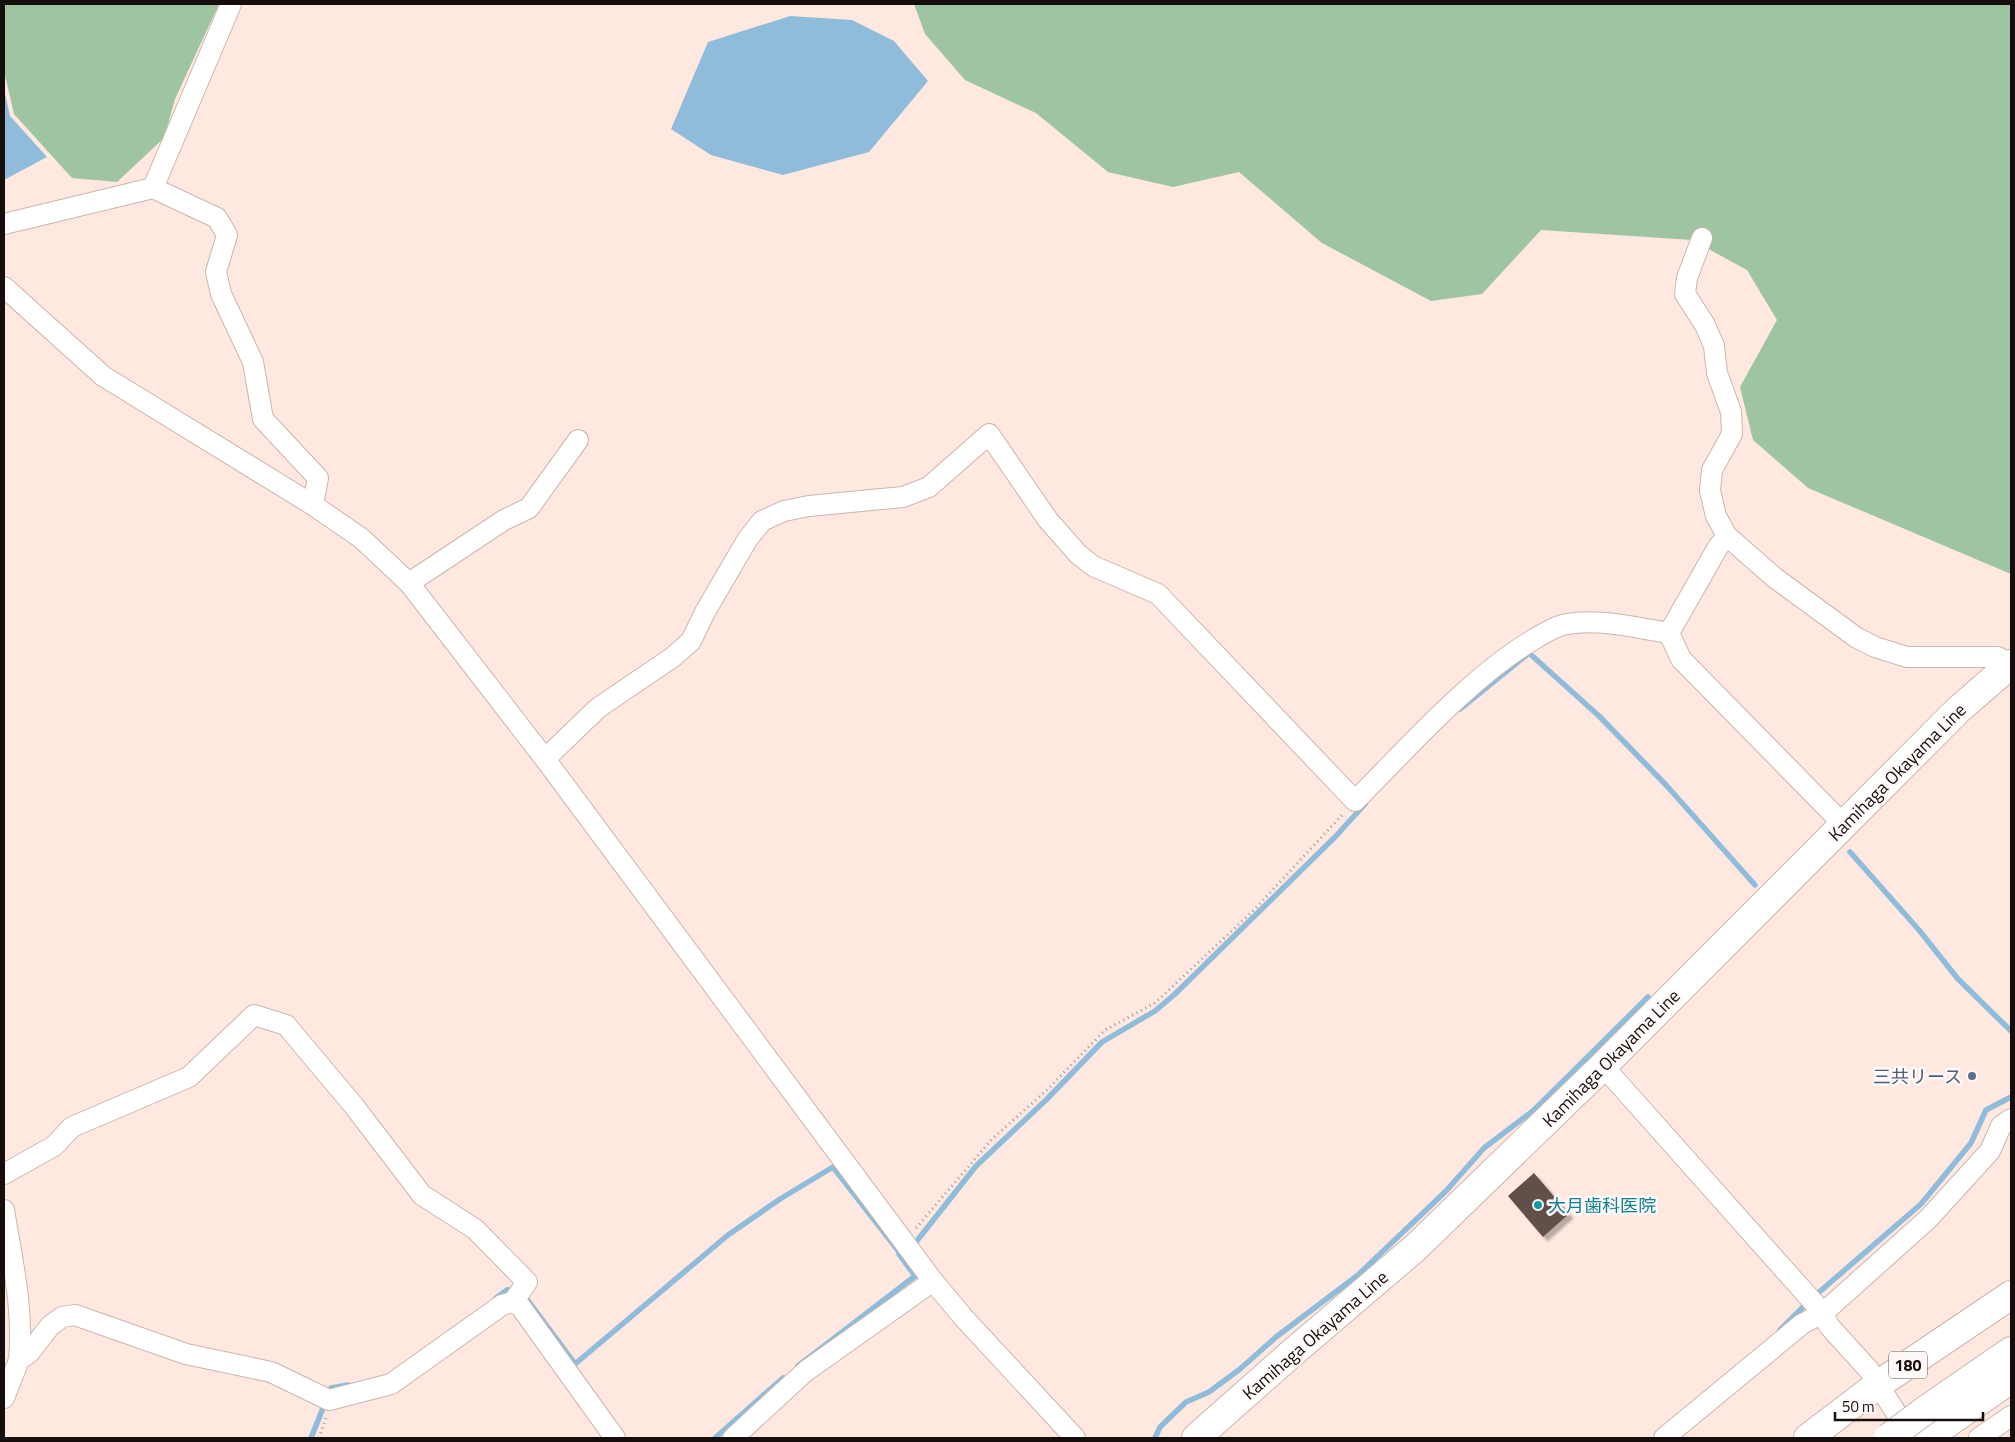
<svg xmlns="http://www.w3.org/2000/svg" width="2015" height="1442" viewBox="0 0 2015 1442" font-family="'Titillium Web','Noto Sans JP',sans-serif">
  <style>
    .forest { fill: #9ec4a1 }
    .water { fill: #8fbcda }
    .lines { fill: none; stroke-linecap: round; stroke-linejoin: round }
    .stream { stroke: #8fbcda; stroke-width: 5.5 }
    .building { fill: #625049; filter: url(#shadow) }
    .street-casing { stroke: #cbb6ae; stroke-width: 22 }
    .secondary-casing { stroke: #cbb6ae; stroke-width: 30 }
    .highway-casing { stroke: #cbb6ae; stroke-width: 30 }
    .path { stroke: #a99893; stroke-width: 3; stroke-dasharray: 1 4; stroke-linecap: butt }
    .street { stroke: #fff; stroke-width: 20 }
    .secondary { stroke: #fff; stroke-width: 28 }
    .highway { stroke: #fff; stroke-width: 28 }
    .highway-bridge-casing { stroke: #cbb6ae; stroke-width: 30; stroke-linecap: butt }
    .highway-bridge { stroke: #fff; stroke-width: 28 }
    .service-dot { fill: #5c6f8a; stroke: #fef9f8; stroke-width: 2 }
    .culture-dot { fill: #0f9aa8; stroke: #fef9f8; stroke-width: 2 }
    .labels { text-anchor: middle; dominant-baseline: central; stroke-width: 5; stroke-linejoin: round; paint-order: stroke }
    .shield { fill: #fef9f8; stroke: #5b5453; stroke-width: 1 }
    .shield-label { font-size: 16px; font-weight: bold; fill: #150e0c }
    .street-label { font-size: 18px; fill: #150e0c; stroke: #fef9f8 }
    .service-label { font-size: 18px; fill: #4e5e75; stroke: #fef9f8; text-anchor: end }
    .culture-label { font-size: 18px; fill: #0d838f; stroke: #fef9f8; text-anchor: start }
  </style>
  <defs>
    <filter id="shadow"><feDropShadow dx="4.5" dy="4.5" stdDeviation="1" flood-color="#0004"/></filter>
  </defs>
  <rect width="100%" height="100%" fill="#fee8e0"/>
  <g class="forest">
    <path d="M4,4H219L175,99L164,138L117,182L72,178L14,114L4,71Z"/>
    <path d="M914,4H2011V574L1808,488L1753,440L1740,387L1777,320L1747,270L1692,240L1541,230L1482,294L1431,301L1322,243L1239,172L1173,187L1108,172L1036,113L965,80L925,34Z"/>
  </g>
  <g class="water">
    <path d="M790,16L852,20L894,41L928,81L869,152L783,175L711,155L671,129L708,42Z"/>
    <path d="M4,89L10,116L47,157L4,180Z"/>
  </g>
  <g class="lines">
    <g class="stream">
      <path d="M1460,709L1529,653L1599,716L1666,785L1755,885"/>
      <path d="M1850,852L1919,930L1958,979L2011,1031"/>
      <path d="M916,1242L976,1166L1047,1099L1102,1042L1155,1011L1175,994L1335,837L1365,804"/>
      <path d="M523,1294L575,1364L728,1235L780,1199L833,1167L900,1253"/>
      <path d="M1817,1294L1921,1204L1971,1143L1986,1110L2011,1097"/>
      <path d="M496,1298L507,1290L516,1289"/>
      <path d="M1780,1330L1804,1306"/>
      <path d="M798,1366L915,1276L899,1254"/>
      <path d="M311,1438L331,1388L348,1385"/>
      <path d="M715,1438L783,1378"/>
      <path d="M1155,1438L1160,1427L1186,1402L1209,1392L1240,1369L1276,1337L1358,1275L1446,1191L1484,1148L1534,1110L1648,997"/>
    </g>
  </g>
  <path class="building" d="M1534,1173L1569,1214L1543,1237L1508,1196Z"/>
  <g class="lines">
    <g class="street-casing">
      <g id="street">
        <path d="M153,188L217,218L227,235L216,272L221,294L253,362L263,419L318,478L313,505"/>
        <path d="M4,224L153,188L231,4"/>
        <path d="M1702,238L1687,278L1685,294L1705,325L1714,346L1717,373L1731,412L1732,434L1712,470L1710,491L1716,516L1727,536"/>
        <path d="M4,287L103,376L313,505L361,538L409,583L545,759L933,1281L963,1317L1075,1438"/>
        <path d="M409,583L504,520L529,508L578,440"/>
        <path d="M1669,633L1681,659L1844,825"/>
        <path d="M545,759L598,708L673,657L691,641L705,612L747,540L762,521L784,511L809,506L903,497L929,487L989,434L1048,520L1078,554L1093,566L1158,594L1355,801C1409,747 1471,676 1536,638C1545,633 1557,625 1567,624C1600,618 1636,628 1669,633L1718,547L1727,536L1775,578L1857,638L1875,647L1907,657H1998L2010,665"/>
        <path d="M1603,1066L1823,1313L1829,1326L1869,1370L1912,1438"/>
        <path d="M4,1174L54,1146L72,1127L189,1077L254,1015L286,1025L354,1106L422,1195L475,1229L527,1282L513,1302"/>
        <path d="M4,1210C12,1260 24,1309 19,1360"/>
        <path d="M4,1398L19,1360L29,1353L50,1326L62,1317L75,1315L186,1354L271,1372L329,1400L391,1384L502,1305L513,1302L520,1306L615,1438"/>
        <path d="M733,1438L806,1371L933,1281"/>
        <path d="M1664,1438L1802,1324L1823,1313L1928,1219L1990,1151L2001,1126L2011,1119"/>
        <path d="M1979,1438L2011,1416"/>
      </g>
    </g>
    <g class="secondary-casing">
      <path id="secondary" d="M1196,1438L1292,1353L1414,1249L1603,1066L1958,710L2011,664"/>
    </g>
    <g class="highway-casing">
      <g id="highway">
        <path d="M1927,1409L2011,1351"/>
        <path d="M1808,1438L1879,1384L2011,1295"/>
        <path d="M1926,1438L2011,1379"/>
      </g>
    </g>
    <g class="path">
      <path d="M916,1228L992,1139L1047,1090L1105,1030L1155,1003L1254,910L1342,815"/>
      <path d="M319,1438L326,1418"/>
    </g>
    <use href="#street" class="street"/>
    <use href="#secondary" class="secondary"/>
    <use href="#highway" class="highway"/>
    <g class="highway-bridge-casing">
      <path id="highway-bridge" d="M1888,1438L1927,1409"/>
    </g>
    <use href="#highway-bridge" class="highway-bridge"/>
  </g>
  <circle class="service-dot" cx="1972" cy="1076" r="5"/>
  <circle class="culture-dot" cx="1538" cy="1205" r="5"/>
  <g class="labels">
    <rect class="shield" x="1889" y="1351.5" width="38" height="27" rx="4"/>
    <g class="shield-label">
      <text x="1908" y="1365">180</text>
    </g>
    <g class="street-label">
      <text transform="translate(1897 772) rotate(-45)">Kamihaga Okayama Line</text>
      <text transform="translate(1611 1058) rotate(-45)">Kamihaga Okayama Line</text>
      <text transform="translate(1315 1335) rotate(-41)">Kamihaga Okayama Line</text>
    </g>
    <g class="service-label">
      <text x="1962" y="1076">三共リース</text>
    </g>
    <g class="culture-label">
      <text x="1548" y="1205">大月歯科医院</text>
    </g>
  </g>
  <rect width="2015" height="1442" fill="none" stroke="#150e0c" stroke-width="10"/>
  <path d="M1835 1412v8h148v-8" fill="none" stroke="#150e0c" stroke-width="2.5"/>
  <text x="1842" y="1412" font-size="15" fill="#150e0c" stroke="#fef9f8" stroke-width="4" paint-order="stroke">50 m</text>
</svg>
